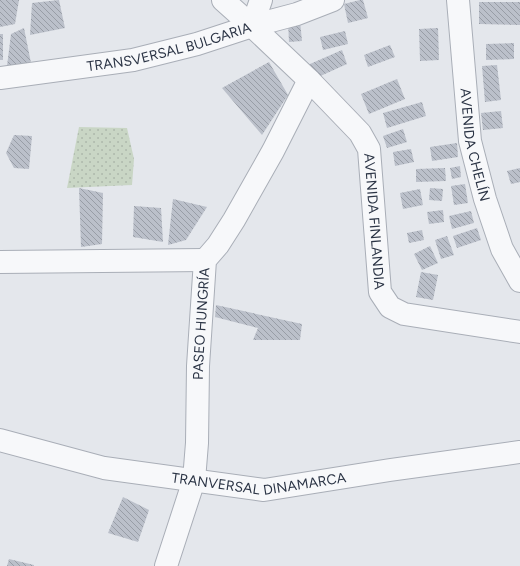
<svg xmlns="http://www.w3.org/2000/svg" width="520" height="566" viewBox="0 0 520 566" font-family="Figtree,sans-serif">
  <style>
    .park { fill: url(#park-dots) }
    .building { fill: url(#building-back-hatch) }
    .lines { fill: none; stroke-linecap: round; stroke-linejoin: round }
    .minor-casing { stroke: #a9aeb7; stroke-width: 24 }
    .minor { stroke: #f7f8fa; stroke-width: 22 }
    .labels { text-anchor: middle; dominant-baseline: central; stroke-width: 3; stroke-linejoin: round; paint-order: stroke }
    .street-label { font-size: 14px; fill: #2b3445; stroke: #f4f6f9 }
  </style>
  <defs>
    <pattern id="park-dots" width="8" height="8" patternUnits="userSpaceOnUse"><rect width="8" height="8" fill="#c9d6c5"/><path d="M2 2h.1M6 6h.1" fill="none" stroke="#adb8ab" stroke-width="1.8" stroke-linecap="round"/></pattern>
    <pattern id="building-back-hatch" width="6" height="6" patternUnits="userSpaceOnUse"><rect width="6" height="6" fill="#bbc0ca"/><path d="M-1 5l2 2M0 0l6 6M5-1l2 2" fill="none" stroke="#989da6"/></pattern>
  </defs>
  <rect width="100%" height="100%" fill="#e4e7ec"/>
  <path class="park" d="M79,127L127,128L134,159L132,185L67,188Z"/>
  <g class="building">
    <path d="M0,0H19L15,24L0,27Z"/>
    <path d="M59,0L65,28L30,35L32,3Z"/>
    <path d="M360,0H363L368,18L348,23L344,4Z"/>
    <path d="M479,2H520V25L479,24Z"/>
    <path d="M300,21L302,41L289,42L288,22Z"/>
    <path d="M24,28L31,63L7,66L11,34Z"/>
    <path d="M438,28L439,60L420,61L419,29Z"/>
    <path d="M345,31L348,44L323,50L320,37Z"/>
    <rect x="0" y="34" width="3" height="26"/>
    <path d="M514,43V59L486,60V44Z"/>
    <path d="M390,45L395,57L368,67L364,55Z"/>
    <path d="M342,50L347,64L316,78L310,64Z"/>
    <path d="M269,62L288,95L262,135L222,88Z"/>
    <path d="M497,65L501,100L485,102L482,66Z"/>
    <path d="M397,79L405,99L369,114L361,94Z"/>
    <path d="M422,102L426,116L387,128L383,113Z"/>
    <path d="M501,111L503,128L483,130L481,113Z"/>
    <path d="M403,129L407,142L387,148L383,136Z"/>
    <path d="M14,135L32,136L29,169L14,168L6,153Z"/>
    <path d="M457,143L458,157L432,161L430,147Z"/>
    <path d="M411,149L414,162L395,166L393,152Z"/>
    <path d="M460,166L461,177L452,179L450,168Z"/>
    <path d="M445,168L446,181L416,182V169Z"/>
    <path d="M520,168V182L511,184L507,171Z"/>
    <path d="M465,184L468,203L454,205L451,186Z"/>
    <path d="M79,188L103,193L102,244L81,247Z"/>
    <path d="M430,188L443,189L442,201L429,200Z"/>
    <path d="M420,189L423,205L403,209L400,193Z"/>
    <path d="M173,199L207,207L186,240L168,245Z"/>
    <path d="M134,206L161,208L163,242L133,237Z"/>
    <path d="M443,210L444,222L429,224L427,212Z"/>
    <path d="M471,211L474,223L452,229L449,216Z"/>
    <path d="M477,228L481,240L457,248L453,236Z"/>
    <path d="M422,230L424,240L409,243L407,233Z"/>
    <path d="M447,236L454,255L441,259L435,240Z"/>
    <path d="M430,246L438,263L422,270L414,254Z"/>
    <path d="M421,272L438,275L433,300L416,297Z"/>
    <path d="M216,305L302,324L300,340H253L258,328L215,317Z"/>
    <path d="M123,497L149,510L138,542L108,533Z"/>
    <path d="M9,559L34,565V566H7Z"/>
  </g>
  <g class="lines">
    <g class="minor-casing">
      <g id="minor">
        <path id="s1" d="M223,0L252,26L309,80L360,133L369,149L380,292L390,307L404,314L520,332"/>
        <path id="s2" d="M458,0L470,141L485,199L502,249L520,281"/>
        <path d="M252,26L261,0"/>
        <path id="s3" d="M0,78L133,60L197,44L252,26L297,14L333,0"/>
        <path d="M0,262L205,260"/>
        <path id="s4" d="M0,440L104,468L264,490L390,470L520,452"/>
        <path id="s5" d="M166,566L194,480L197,443L198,366L205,260L218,245L234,220L273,151L309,80"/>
      </g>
    </g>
    <use href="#minor" class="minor"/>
  </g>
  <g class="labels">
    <g class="street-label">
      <text stroke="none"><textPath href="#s3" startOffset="172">TRANSVERSAL BULGARIA</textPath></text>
      <text stroke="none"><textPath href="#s2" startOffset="146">AVENIDA CHELÍN</textPath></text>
      <text stroke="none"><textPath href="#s1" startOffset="282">AVENIDA FINLANDIA</textPath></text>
      <text stroke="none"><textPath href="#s5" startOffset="247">PASEO HUNGRÍA</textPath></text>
      <text stroke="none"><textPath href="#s4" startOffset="264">TRANVERSAL DINAMARCA</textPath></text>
    </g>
  </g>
</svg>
